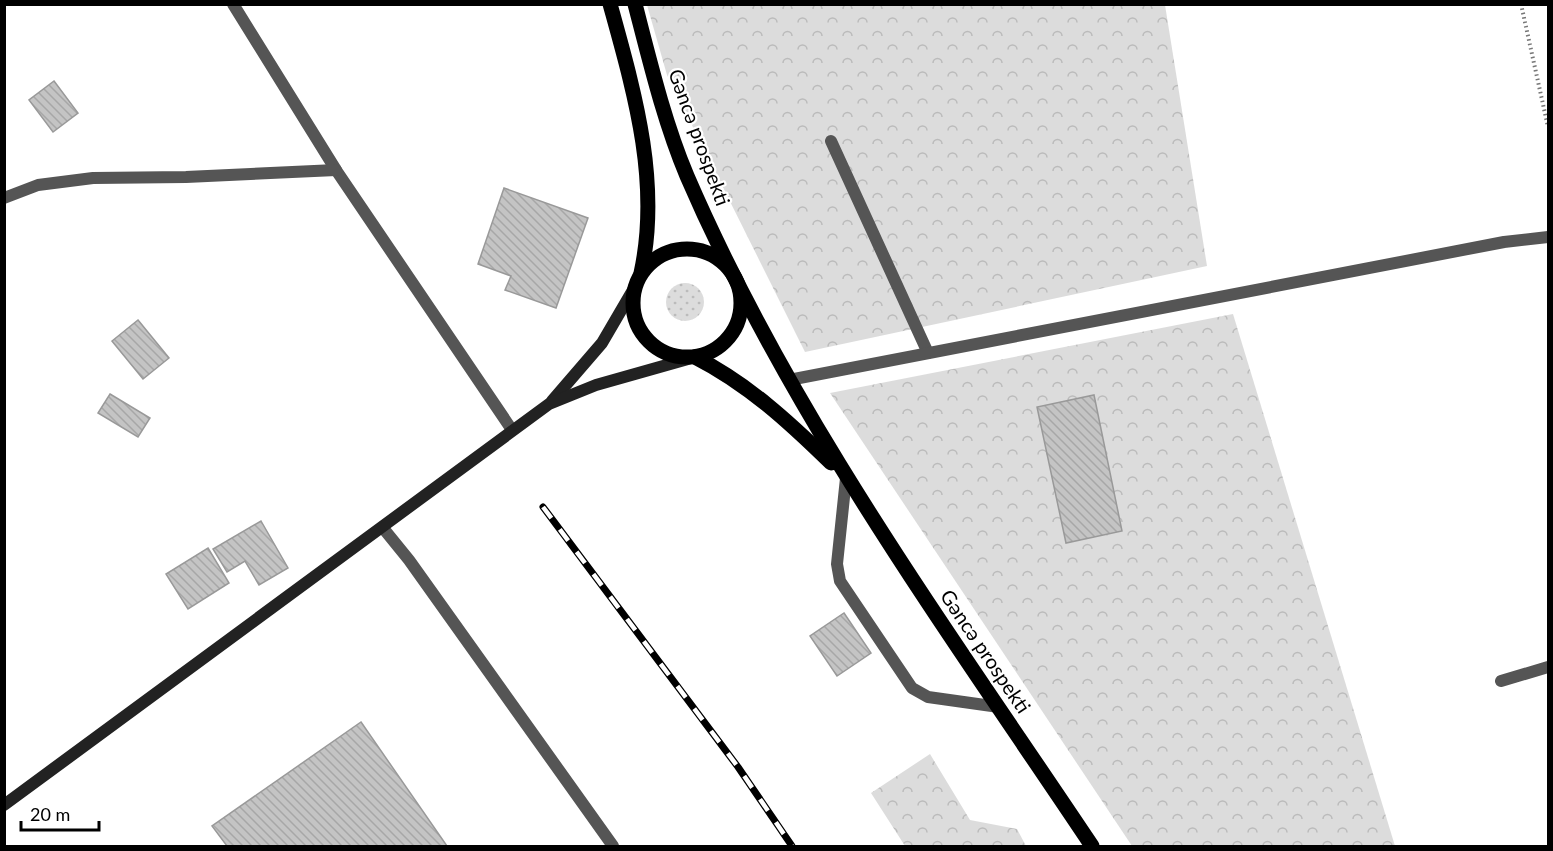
<svg xmlns="http://www.w3.org/2000/svg" width="1553" height="851" viewBox="0 0 1553 851" font-family="Lato,sans-serif">
  <style>
    .grass { fill: url(#grass-dots) }
    .forest { fill: url(#forest-crowns) }
    .building { fill: url(#building-back-hatch); stroke: #999; stroke-width: 1.5 }
    .lines { fill: none; stroke-linecap: round; stroke-linejoin: round }
    .path { stroke: #777; stroke-width: 4; stroke-dasharray: 1.5 3; stroke-linecap: butt }
    .service { stroke: #555; stroke-width: 12 }
    .minor { stroke: #555; stroke-width: 12 }
    .secondary { stroke: #222; stroke-width: 12 }
    .primary { stroke: #000; stroke-width: 15 }
    .rail-casing { stroke: #000; stroke-width: 7 }
    .rail { stroke: #fff; stroke-width: 4.5; stroke-dasharray: 14; stroke-linecap: butt }
    .labels { text-anchor: middle; dominant-baseline: central; stroke-width: 4.5; stroke-linejoin: round; paint-order: stroke }
    .street-label { font-size: 20px; fill: #000; stroke: #fff }
  </style>
  <defs>
    <pattern id="grass-dots" width="8" height="8" patternUnits="userSpaceOnUse" patternTransform="scale(1.5)"><rect width="8" height="8" fill="#dcdcdc"/><path d="M2 2h.1M6 6h.1" fill="none" stroke="#bbb" stroke-width="1.8" stroke-linecap="round"/></pattern>
    <pattern id="forest-crowns" width="20" height="18" patternUnits="userSpaceOnUse" patternTransform="scale(1.5)"><rect width="20" height="18" fill="#dcdcdc"/><path d="M2 6a3 3 0 1 1 6 0M12 15a3 3 0 1 1 6 0" fill="none" stroke="#bbb"/></pattern>
    <pattern id="building-back-hatch" width="6" height="6" patternUnits="userSpaceOnUse" patternTransform="scale(1.5)"><rect width="6" height="6" fill="#c4c4c4"/><path d="M-1 5l2 2M0 0l6 6M5-1l2 2" fill="none" stroke="#a7a7a7"/></pattern>
  </defs>
  <rect width="100%" height="100%" fill="#fff"/>
  <circle class="grass" cx="685" cy="302" r="19"/>
  <g class="forest">
    <path d="M647,5H1165L1207,266L805,352L667,75Z"/>
    <path d="M1233,314L1395,846H1132L830,393Z"/>
    <path d="M930,754L970,820L1017,829L1026,846H905L871,793Z"/>
  </g>
  <g class="building">
    <path d="M54,81L78,113L53,132L29,100Z"/>
    <path d="M504,188L588,218L556,308L505,290L511,276L478,264Z"/>
    <path d="M138,320L169,358L143,379L112,341Z"/>
    <path d="M110,394L150,418L138,437L98,413Z"/>
    <path d="M1094,395L1122,531L1066,543L1037,407Z"/>
    <path d="M261,521L288,568L259,585L245,561L227,572L213,549Z"/>
    <path d="M208,548L229,583L188,609L166,574Z"/>
    <path d="M844,613L871,653L837,676L810,636Z"/>
    <path d="M361,722L447,846H227L212,826Z"/>
  </g>
  <g class="lines">
    <path class="path" d="M1521,4L1548,127"/>
    <g class="service">
      <path d="M831,141L928,353"/>
      <path d="M789,380L1504,242L1548,237"/>
      <path d="M846,478L837,564L840,581L912,688L928,697L999,707"/>
      <path d="M383,528L409,560L613,846"/>
      <path d="M1501,681L1548,667"/>
    </g>
    <g class="minor">
      <path d="M233,4L336,170L512,430"/>
      <path d="M4,198L38,185L93,178L186,177L336,170"/>
    </g>
    <g class="secondary">
      <path d="M552,401L602,343L640,278"/>
      <path d="M4,805L549,404L596,385L695,357"/>
    </g>
    <g class="primary">
      <path d="M610,4C634,91 661,182 641,273"/>
      <path d="M635,4C650,62 664,121 687,176C791,417 947,629 1092,846"/>
      <circle cx="687" cy="303" r="54"/>
      <path d="M695,357C748,384 789,422 831,463"/>
    </g>
    <g class="rail-casing">
      <path id="rail" d="M543,507L738,767L792,846"/>
    </g>
    <use href="#rail" class="rail"/>
  </g>
  <g class="labels">
    <g class="street-label">
      <text transform="translate(700 137) rotate(70)">Gəncə prospekti</text>
      <text transform="translate(986 651) rotate(56)">Gəncə prospekti</text>
    </g>
  </g>
  <rect width="1553" height="851" fill="none" stroke="#000000" stroke-width="12"/>
  <path d="M21 821v9h78v-9" fill="none" stroke="#000000" stroke-width="3"/>
  <text x="30" y="821" font-size="18" fill="#000000" stroke="#ffffff" stroke-width="4.5" paint-order="stroke">20 m</text>
</svg>
